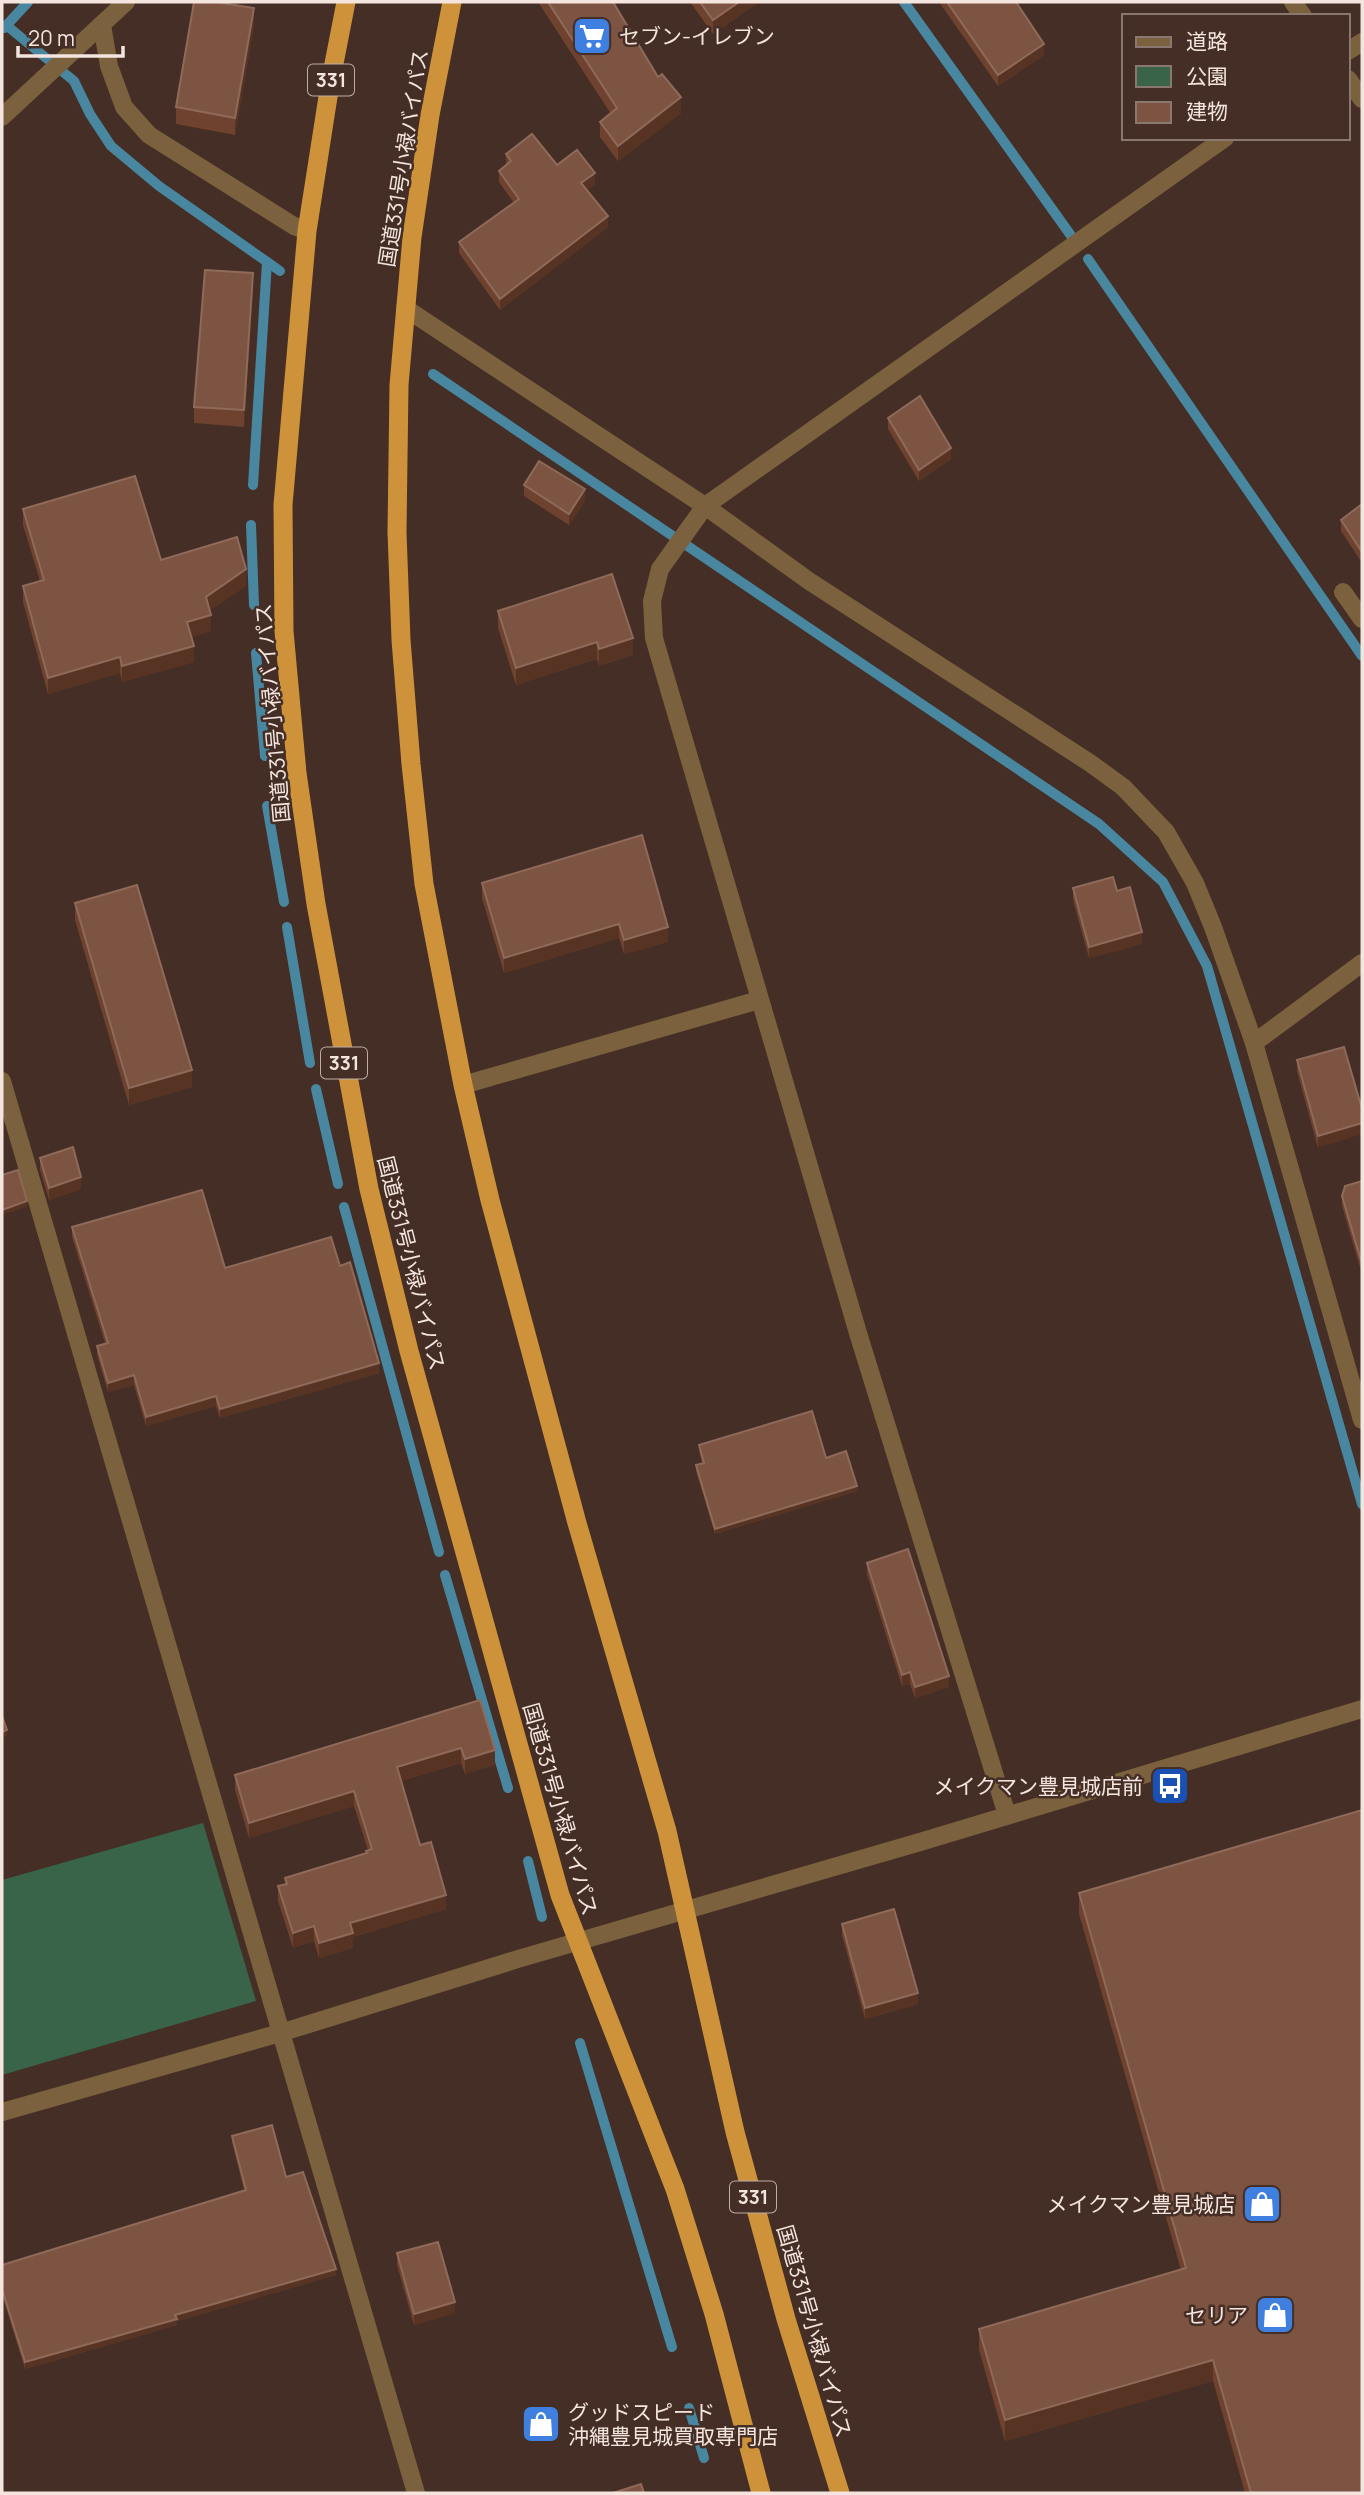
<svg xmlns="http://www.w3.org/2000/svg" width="1364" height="2495" viewBox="0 0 1364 2495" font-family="Manrope,'Noto Sans JP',sans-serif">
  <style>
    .green { fill: #3a6449 }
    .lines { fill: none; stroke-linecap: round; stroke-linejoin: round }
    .stream { stroke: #48879f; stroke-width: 10 }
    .minor { stroke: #7b613e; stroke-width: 18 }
    .tertiary { stroke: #7b613e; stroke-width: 18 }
    .trunk { stroke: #ce923b; stroke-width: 19 }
    .wall { fill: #6e422e }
    .shaded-wall { fill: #573323 }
    .building { fill: #7c5441; stroke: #8f6a5a; stroke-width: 2 }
    .labels { text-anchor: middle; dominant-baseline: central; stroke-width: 5; stroke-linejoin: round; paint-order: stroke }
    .shield { fill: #442e25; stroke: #bfaea7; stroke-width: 2 }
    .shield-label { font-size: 19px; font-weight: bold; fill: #f4e5df }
    .poi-label { font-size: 21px; fill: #f4e5df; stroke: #442e25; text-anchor: end }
    .street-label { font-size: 21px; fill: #f4e5df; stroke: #442e25 }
  </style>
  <rect width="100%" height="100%" fill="#442e25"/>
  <path class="green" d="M203,1823L256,2001L2,2075V1880Z"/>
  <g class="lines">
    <g class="stream">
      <path d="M904,2L1072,237"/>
      <path d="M6,25L74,81L90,114L111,146L159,186L280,271"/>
      <path d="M4,28L28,2"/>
      <path d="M1088,259L1362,656"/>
      <path d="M433,374L1099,824L1163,882L1207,966L1362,1504"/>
      <path d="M253,485L267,262"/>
      <path d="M251,525L254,605"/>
      <path d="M256,653L265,756"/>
      <path d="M267,806L284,902"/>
      <path d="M287,927L310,1063"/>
      <path d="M316,1089L338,1184"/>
      <path d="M344,1207L439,1552"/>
      <path d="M445,1575L508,1788"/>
      <path d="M528,1861L542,1917"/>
      <path d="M580,2043L672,2347"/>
      <path d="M689,2408L704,2458"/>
    </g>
    <g class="minor">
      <path d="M1293,2L1303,16"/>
      <path d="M102,25L109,66L124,107L149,135L294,226L307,231"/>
      <path d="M1348,51L1362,42"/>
      <path d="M1348,79L1362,99"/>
      <path d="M2,117L126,2"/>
      <path d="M405,308L705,506L809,581L1090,763L1123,787L1166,832L1195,883L1213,927L1254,1043L1362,1420"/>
      <path d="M1343,592L1362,619"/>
      <path d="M1254,1043L1362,963"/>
      <path d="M2,1081L416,2493"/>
      <path d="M463,1085L759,1000"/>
      <path d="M1007,1815L858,1333L654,638L652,601L660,569L705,506L1225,138"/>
    </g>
    <path class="tertiary" d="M2,2112L280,2033L518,1959L920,1842L1362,1709"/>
    <g class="trunk">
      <path d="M346,2L330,84L307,231L283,505L284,631L297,773L316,904L369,1189L409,1351L560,1895L675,2189L714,2314L761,2493"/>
      <path d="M452,2L430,115L412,237L399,385L397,532L401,640L411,764L424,884L463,1085L490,1200L577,1523L667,1831L735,2132L786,2319L840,2493"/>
    </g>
  </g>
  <g class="wall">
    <path d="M538,2H613L681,113L618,161L600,137V122L611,114Z"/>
    <path d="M690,2H759L713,34Z"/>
    <path d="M939,2H1016L1044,55L998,86Z"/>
    <path d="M254,25L235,135L176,124V107Z"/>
    <path d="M506,154L557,165L595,184L587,190L608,227L500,310L459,253V242L514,203L499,182V171L506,165Z"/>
    <path d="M253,290L244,427L194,423V407Z"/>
    <path d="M888,418L951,459L919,481L888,429Z"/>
    <path d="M524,485L585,501L569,525L524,496Z"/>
    <path d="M1362,504V563L1341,531V520Z"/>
    <path d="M23,509L161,560L246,586L210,610L211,631L191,637L194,662L122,682L120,673L48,694L23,602V586L40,581L23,525Z"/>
    <path d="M498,611L633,655L599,666L597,659L516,685L498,628Z"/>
    <path d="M642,835L668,942L624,954L619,938L504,973L482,898V883Z"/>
    <path d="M1073,888L1117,891L1142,944L1089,958L1073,900Z"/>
    <path d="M75,903L192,1087L129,1105L75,920Z"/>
    <path d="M1344,1047L1318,1148L1297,1071V1060Z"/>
    <path d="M40,1158L81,1189L49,1200L40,1169Z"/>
    <path d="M1362,1181V1274L1342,1206V1196Z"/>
    <path d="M72,1227L225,1268L340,1266L379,1373L220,1418L216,1406L146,1426L134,1385L108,1392L97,1355V1346L105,1343L72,1237Z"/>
    <path d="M699,1445L826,1458L857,1491L715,1534L696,1471V1465L702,1463L699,1451Z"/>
    <path d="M867,1563L949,1687L915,1698L910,1684L902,1686L867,1574Z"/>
    <path d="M480,1700L495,1765L465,1774L461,1763L401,1781L420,1845L446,1909L353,1937V1948L319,1958L314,1941L293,1948L278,1901V1886L285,1884V1878L366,1853V1851L368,1850L354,1806L249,1838L235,1790V1775Z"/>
    <path d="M1079,1893L1362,2493H1245L1213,2381L1005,2441L979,2350V2329L1181,2270L1079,1914Z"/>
    <path d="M842,1924L918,2004L865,2019L842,1935Z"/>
    <path d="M232,2136L286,2177L336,2275L177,2321V2325L25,2369L2,2295V2265L244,2190L232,2142Z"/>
    <path d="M397,2253L455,2313L414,2325L397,2265Z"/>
  </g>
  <g class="shaded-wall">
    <path d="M739,2H759L713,34V20Z"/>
    <path d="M254,8V25L235,135V118Z"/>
    <path d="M1044,44V55L998,86V75Z"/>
    <path d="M681,97V113L618,161V146Z"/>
    <path d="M595,173V184L581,195V183Z"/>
    <path d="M608,216V227L500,310V299Z"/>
    <path d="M253,273V290L244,427V410Z"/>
    <path d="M951,448V459L919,481V470Z"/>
    <path d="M585,489V501L569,525V514Z"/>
    <path d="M246,569V586L206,613V597Z"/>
    <path d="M211,615V631L187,638V622Z"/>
    <path d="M633,638V655L599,666V649Z"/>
    <path d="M597,642V659L516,685V668Z"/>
    <path d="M194,646V662L122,682V666Z"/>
    <path d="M120,657V673L48,694V678Z"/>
    <path d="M619,924V938L504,973V958Z"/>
    <path d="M668,927V942L624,954V940Z"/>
    <path d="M1142,932V944L1089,958V947Z"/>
    <path d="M192,1070V1087L129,1105V1088Z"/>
    <path d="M1362,1123V1134L1318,1148V1136Z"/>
    <path d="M81,1177V1189L49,1200V1188Z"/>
    <path d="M27,1201V1207L2,1215V1210Z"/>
    <path d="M379,1363V1373L220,1418V1409Z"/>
    <path d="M134,1375V1385L108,1392V1383Z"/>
    <path d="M216,1396V1406L146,1426V1417Z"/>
    <path d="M857,1486V1491L715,1534V1529Z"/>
    <path d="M910,1672V1684L902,1686V1675Z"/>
    <path d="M949,1676V1687L915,1698V1687Z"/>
    <path d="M7,1730V1736L2,1738V1732Z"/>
    <path d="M461,1748V1763L397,1782V1767Z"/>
    <path d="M495,1750V1765L465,1774V1759Z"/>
    <path d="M354,1791V1806L249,1838V1823Z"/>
    <path d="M446,1895V1909L353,1937V1948L319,1958V1943L350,1923Z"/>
    <path d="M314,1926V1941L293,1948V1933Z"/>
    <path d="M918,1993V2004L865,2019V2008Z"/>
    <path d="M336,2269V2275L177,2321V2325L25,2369V2362L175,2315Z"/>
    <path d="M455,2302V2313L414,2325V2314Z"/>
    <path d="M1213,2360V2381L1005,2441V2420Z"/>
  </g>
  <g class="building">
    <path d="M194,2H216L254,8L235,118L176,107Z"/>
    <path d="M548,2H613L658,77L662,74L681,97L618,146L600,122L617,108Z"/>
    <path d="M700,2H739L713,20Z"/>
    <path d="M947,2H1016L1044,44L998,75Z"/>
    <path d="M532,134L557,165L577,150L595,173L581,183L608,216L500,299L459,242L519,199L499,171L511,161L506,154Z"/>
    <path d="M205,270L253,273L244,410L194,407Z"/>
    <path d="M920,396L951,448L919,470L888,418Z"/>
    <path d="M539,461L585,489L569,514L524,485Z"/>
    <path d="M135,476L161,560L237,537L246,569L206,597L211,615L187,622L194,646L122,666L120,657L48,678L23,586L44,580L23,509Z"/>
    <path d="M1362,504V552L1341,520Z"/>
    <path d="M612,574L633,638L599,649L597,642L516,668L498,611Z"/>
    <path d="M642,835L668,927L624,940L619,924L504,958L482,883Z"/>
    <path d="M1113,877L1117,891L1130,887L1142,932L1089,947L1073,888Z"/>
    <path d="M137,885L192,1070L129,1088L75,903Z"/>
    <path d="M1344,1047L1362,1109V1123L1318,1136L1297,1060Z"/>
    <path d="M73,1147L81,1177L49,1188L40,1158Z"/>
    <path d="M18,1170L27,1201L2,1210V1175Z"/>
    <path d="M1362,1181V1264L1342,1196L1345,1186Z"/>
    <path d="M202,1190L225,1268L331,1237L340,1266L350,1262L379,1363L220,1409L216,1396L146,1417L134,1375L108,1383L97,1346L108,1343L72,1227Z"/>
    <path d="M812,1411L826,1458L846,1451L857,1486L715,1529L696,1465L704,1463L699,1445Z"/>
    <path d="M908,1549L949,1676L915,1687L910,1672L902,1675L867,1563Z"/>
    <path d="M480,1700L495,1750L465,1759L461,1748L397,1767L420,1845L431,1842L446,1895L350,1923L353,1933L319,1943L314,1926L293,1933L278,1886L287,1884L285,1878L367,1853L366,1851L372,1849L354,1791L249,1823L235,1775Z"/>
    <path d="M2,1716L7,1730L2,1732Z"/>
    <path d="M1362,1810V2493H1251L1213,2360L1005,2420L979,2329L1186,2268L1079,1893Z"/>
    <path d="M894,1909L918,1993L865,2008L842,1924Z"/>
    <path d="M272,2125L286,2177L303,2172L336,2269L175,2315L177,2319L25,2362L2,2289V2265L246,2190L232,2136Z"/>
    <path d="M438,2242L455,2302L414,2314L397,2253Z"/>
    <path d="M641,2484L644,2493H613Z"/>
  </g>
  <defs>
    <g id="supermarket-square" transform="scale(2.0125)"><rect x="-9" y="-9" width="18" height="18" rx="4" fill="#3f7fe0" stroke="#442e25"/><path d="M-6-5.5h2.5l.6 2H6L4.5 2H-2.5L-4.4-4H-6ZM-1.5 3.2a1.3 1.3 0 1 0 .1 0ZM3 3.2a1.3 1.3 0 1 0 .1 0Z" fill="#fff"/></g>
    <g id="bus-square" transform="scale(2.0125)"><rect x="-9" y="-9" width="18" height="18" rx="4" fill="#1a4fb4" stroke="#442e25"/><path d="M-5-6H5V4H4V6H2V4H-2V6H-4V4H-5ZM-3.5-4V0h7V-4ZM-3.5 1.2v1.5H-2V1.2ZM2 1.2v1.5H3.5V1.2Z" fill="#fff"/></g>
    <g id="shop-square" transform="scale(2.0125)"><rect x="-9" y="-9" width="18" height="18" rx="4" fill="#3f7fe0" stroke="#442e25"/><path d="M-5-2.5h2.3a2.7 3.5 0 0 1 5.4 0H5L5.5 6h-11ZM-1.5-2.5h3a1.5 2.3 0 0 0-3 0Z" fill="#fff"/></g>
  </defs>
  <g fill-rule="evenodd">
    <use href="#supermarket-square" x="592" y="36"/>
    <use href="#bus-square" x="1170" y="1786"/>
    <use href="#shop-square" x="1262" y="2204"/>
    <use href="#shop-square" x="1275" y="2315"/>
    <use href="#shop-square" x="541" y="2424"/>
  </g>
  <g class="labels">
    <g class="shield">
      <rect x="308" y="64.5" width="46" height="31" rx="5"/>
      <rect x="321" y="1047.5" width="46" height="31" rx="5"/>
      <rect x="730" y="2181.5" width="46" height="31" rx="5"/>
    </g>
    <g class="shield-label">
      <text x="331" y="80">331</text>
      <text x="344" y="1063">331</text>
      <text x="753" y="2197">331</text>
    </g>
    <g class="poi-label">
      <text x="619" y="36" text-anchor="start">セブン-イレブン</text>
      <text x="1143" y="1786">メイクマン豊見城店前</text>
      <text x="1235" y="2204">メイクマン豊見城店</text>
      <text x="1248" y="2315">セリア</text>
      <text x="568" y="2412" text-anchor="start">グッドスピード<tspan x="568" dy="24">沖縄豊見城買取専門店</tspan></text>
    </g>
    <g class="street-label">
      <text transform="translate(403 158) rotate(-81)">国道331号小禄バイパス</text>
      <text transform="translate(272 713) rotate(-95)">国道331号小禄バイパス</text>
      <text transform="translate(412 1263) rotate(76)">国道331号小禄バイパス</text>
      <text transform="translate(561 1809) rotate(74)">国道331号小禄バイパス</text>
      <text transform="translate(815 2331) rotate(74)">国道331号小禄バイパス</text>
    </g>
  </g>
  <rect width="1364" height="2495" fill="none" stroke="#f4e5df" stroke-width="7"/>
  <rect x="1122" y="14" width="228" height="126" fill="#442e25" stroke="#8a776f" stroke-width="2"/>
  <rect x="1136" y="37" width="35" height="10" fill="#7b613e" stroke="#8a776f" stroke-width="2"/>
  <text x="1186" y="49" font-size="21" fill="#f4e5df">道路</text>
  <rect x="1136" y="66" width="35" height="21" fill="#3a6449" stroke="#8a776f" stroke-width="2"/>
  <text x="1186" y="84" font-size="21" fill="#f4e5df">公園</text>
  <rect x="1136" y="102" width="35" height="21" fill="#7c5441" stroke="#8a776f" stroke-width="2"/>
  <text x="1186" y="119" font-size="21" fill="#f4e5df">建物</text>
  <path d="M18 46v10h105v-10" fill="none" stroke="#f4e5df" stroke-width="3.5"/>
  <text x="28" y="46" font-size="21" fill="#f4e5df" stroke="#442e25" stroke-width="5" paint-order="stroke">20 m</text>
</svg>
